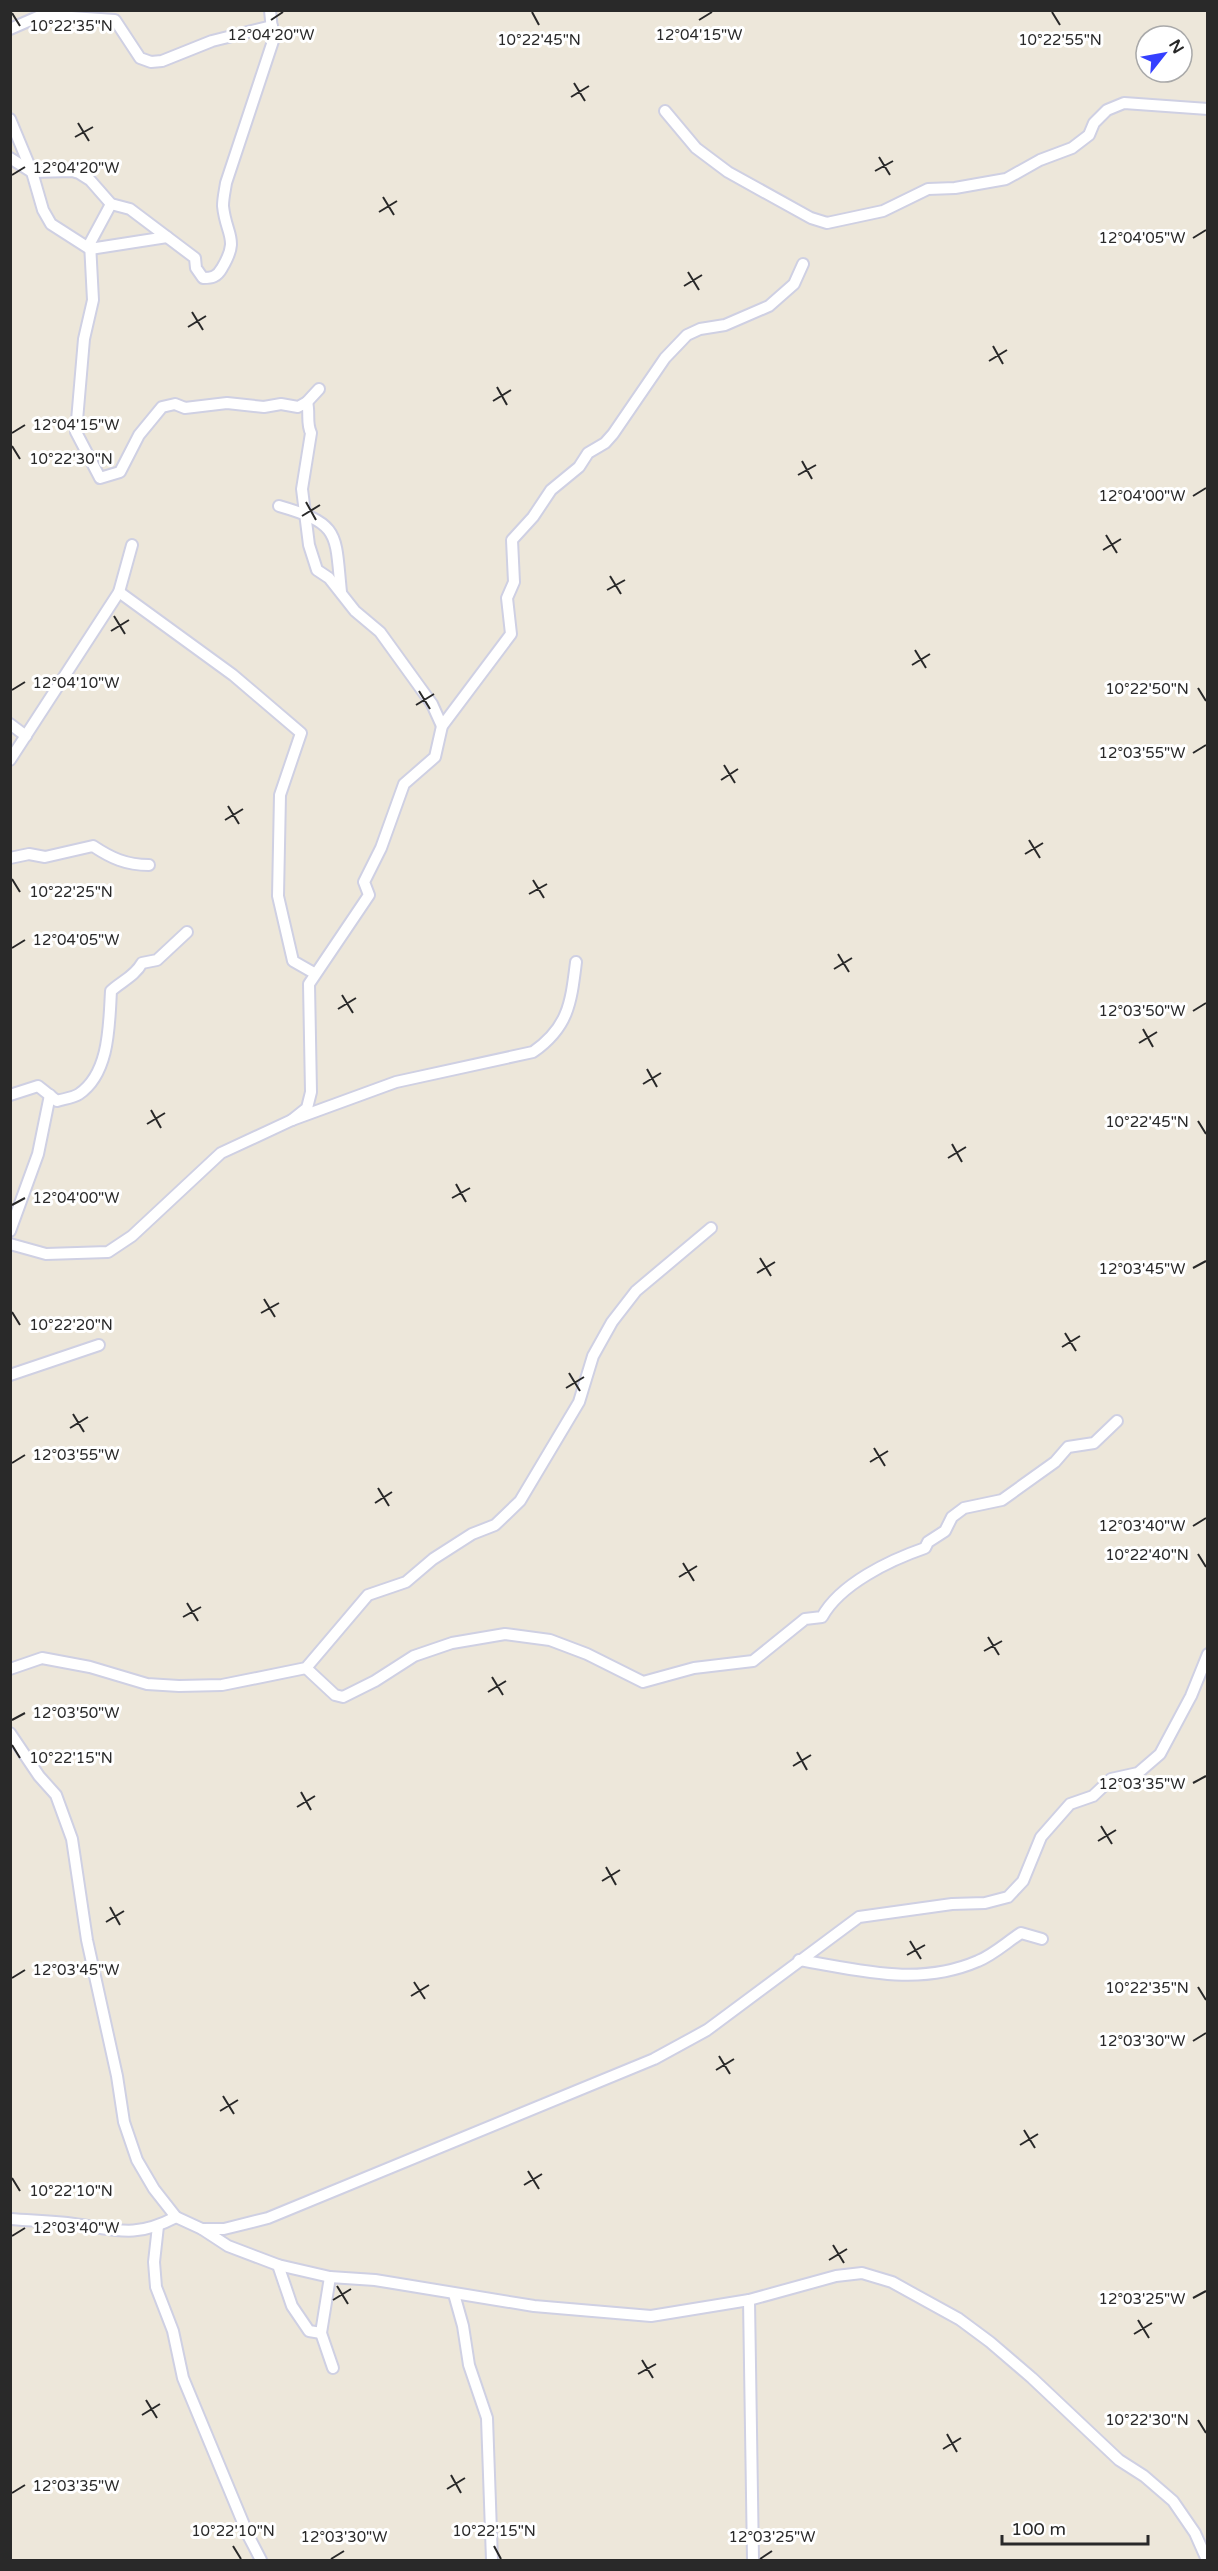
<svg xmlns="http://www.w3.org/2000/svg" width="1218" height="2571" viewBox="0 0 1218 2571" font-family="'Varela Round',sans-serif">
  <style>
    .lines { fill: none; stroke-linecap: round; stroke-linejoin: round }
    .street-casing { stroke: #cfd0e3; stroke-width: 14 }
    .street { stroke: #fff; stroke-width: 10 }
    .ticks { fill: none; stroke: #292929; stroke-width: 2 }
    .ticks-label { font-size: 15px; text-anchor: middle; fill: #292929; stroke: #fff; stroke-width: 6; stroke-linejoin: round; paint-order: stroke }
  </style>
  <rect width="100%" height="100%" fill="#ede7da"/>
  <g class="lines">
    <g class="street-casing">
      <g id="street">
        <path d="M10,29L42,15L115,20L140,58L151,62L162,61L212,41L272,26"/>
        <path d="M665,111L696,148L728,172L811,218L827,223L883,211L928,189L955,188L1006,179L1040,160L1072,148L1089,135L1094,123L1107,110L1124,103L1208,109"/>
        <path d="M10,119L32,172L43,210L51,224L90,249L167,237"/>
        <path d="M10,158L32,172L72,171L79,173L90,180L111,204L130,209L195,258L196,268L203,278C212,278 217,277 222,268C240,238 226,236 223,206C223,198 225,190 226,183L273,41L270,10"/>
        <path d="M111,204L90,243L93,300L84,339L76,432L100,478L120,472L139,435L162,407L175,404L185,408L227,403L264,407L281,404L298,407L307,402L319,389"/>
        <path d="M307,402C310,413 306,423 311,433L302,489L309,545L317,570L329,578L355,611L380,632L432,704L442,726"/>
        <path d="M279,506C341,524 335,533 341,592"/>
        <path d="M119,592L233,675L301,733L280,795L278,896L293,961L314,973"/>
        <path d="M10,724L26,736"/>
        <path d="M10,760L119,592L132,545"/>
        <path d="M10,858L29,854L45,857L93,846C111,858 126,865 149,865"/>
        <path d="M10,1095L38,1086L57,1101C63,1099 73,1098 79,1094C110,1073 109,1024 111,991C122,981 135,976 142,963L157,960L187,932"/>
        <path d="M292,1120L307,1108L311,1092L309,984L369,895L364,882L381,848L404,784L435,757L442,726L511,634L507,598L514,582L512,540L533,517L551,490L579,467L588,453L605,443L613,434L665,358L687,335L700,329L725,325L769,306L794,284L803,264"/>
        <path d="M10,1231L38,1154L50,1095"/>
        <path d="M10,1244L46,1254L108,1252L132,1236L221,1153L292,1120L396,1082L533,1052C569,1027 571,1002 576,962"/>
        <path d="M10,1375L99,1345"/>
        <path d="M306,1668L335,1695L343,1697L375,1681L414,1656L452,1643L505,1634L550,1640L587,1654L643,1682L694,1668L753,1661L805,1619L822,1617C840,1584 890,1560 925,1548L928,1542L945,1531L952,1517L964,1508L1002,1500L1055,1462L1068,1447L1094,1443L1117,1421"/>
        <path d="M10,1669L42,1658L90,1667L147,1684L179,1686L222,1685L306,1668L368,1595L406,1582L433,1559L472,1534L495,1525L520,1501L579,1402L593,1356L612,1322L636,1291L711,1228"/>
        <path d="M10,1733L39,1776L56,1795L72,1839L87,1940L117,2076L124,2122L137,2160L154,2189L176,2217L202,2229H224L268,2218L654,2059L707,2030L859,1917L952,1904L985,1903L1008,1897L1023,1881L1041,1837L1070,1804L1093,1796L1111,1779L1138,1773L1160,1754L1191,1696L1208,1654"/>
        <path d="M799,1960C860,1970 918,1987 978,1961C993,1955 1007,1942 1021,1933L1042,1939"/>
        <path d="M10,2219C34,2221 58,2221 81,2225C120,2231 138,2237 176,2217"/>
        <path d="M158,2226L154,2262L156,2287L173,2331L183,2378L249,2537L261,2560"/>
        <path d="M202,2229L228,2246L278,2265L330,2277L375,2280L534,2306L651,2316L749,2300L836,2276L862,2273L892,2282L959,2319L990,2342L1032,2378L1119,2460L1144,2476L1173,2501L1195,2533L1207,2560"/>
        <path d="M278,2265L292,2306L309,2331L321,2333L330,2277"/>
        <path d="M454,2294L463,2326L469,2365L487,2418L492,2560"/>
        <path d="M749,2300L753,2560"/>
        <path d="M321,2333L333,2368"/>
      </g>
    </g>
    <use href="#street" class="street"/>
  </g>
  <path class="ticks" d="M532,12L539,25M1052,12L1060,25M12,13L20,26M271,20L283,12M699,20L712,12M574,83L585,101M571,97L589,86M78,123L89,141M75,137L93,127M879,157L890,175M875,171L893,161M12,175L25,167M383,197L394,215M379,212L397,201M1193,238L1206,230M688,272L699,290M684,286L702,275M192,312L203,330M188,327L206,316M993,346L1003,364M989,361L1007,350M497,387L507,405M493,401L511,390M12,433L25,425M12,446L20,459M802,461L812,479M798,475L816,465M1193,496L1206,488M306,502L316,520M302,516L320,505M1106,535L1117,553M1103,550L1121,539M610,576L621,594M607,590L625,580M114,616L125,634M111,631L129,620M915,650L926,668M912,665L930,654M1198,688L1206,701M12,690L25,682M419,691L430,709M416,705L434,694M1193,753L1206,745M724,765L735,783M721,780L738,769M228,806L239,824M225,820L243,809M1029,840L1040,858M1025,854L1043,843M12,879L20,892M533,880L544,898M529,894L547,884M12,948L25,940M838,954L849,972M834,969L852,958M342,995L353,1013M338,1009L356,998M1193,1011L1206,1003M1143,1029L1153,1047M1139,1043L1157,1032M647,1069L657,1087M643,1084L661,1073M151,1110L161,1128M1198,1121L1206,1134M147,1124L165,1113M952,1144L962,1162M948,1158L966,1147M456,1184L466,1202M452,1198L470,1188M12,1205L25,1198M760,1258L771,1276M1193,1268L1206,1261M757,1273L775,1262M264,1299L275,1317M12,1312L20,1325M261,1313L279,1303M1065,1333L1076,1351M1062,1347L1080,1336M569,1373L580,1391M566,1388L584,1377M73,1414L84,1432M70,1428L88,1417M874,1448L885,1466M870,1462L888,1451M12,1463L25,1455M378,1488L389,1506M375,1503L392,1492M1193,1526L1206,1518M1198,1554L1206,1567M683,1563L694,1581M679,1577L697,1566M187,1603L198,1621M183,1617L201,1607M988,1637L999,1655M984,1651L1002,1641M492,1677L503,1695M488,1692L506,1681M12,1720L25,1713M12,1745L20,1758M797,1752L807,1770M793,1766L811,1755M1193,1783L1206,1776M301,1792L311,1810M297,1807L315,1796M1101,1826L1112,1844M1098,1841L1116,1830M606,1867L616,1885M602,1881L620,1870M110,1907L120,1925M106,1922L124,1911M910,1941L921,1959M907,1955L925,1945M12,1978L25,1970M414,1982L425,1999M1198,1987L1206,2000M411,1996L429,1985M1193,2041L1206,2033M719,2056L730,2074M716,2070L734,2059M223,2096L234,2114M220,2111L238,2100M1024,2130L1035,2148M1020,2145L1038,2134M528,2171L539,2189M12,2178L20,2191M524,2185L542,2174M12,2236L25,2228M833,2245L844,2263M829,2260L847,2249M337,2286L348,2304M1193,2298L1206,2291M333,2300L351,2289M1138,2320L1149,2338M1134,2334L1152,2323M642,2360L653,2378M638,2374L656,2364M146,2400L157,2418M142,2415L160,2404M1198,2420L1206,2433M947,2434L957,2452M943,2449L961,2438M451,2475L461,2493M447,2489L465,2478M12,2493L25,2485M233,2546L241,2559M494,2546L501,2559M331,2559L344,2551M760,2559L772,2551"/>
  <g class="ticks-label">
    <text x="71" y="31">10°22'35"N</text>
    <text x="271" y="40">12°04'20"W</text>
    <text x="699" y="40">12°04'15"W</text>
    <text x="539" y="45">10°22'45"N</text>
    <text x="1060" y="45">10°22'55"N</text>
    <text x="76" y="173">12°04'20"W</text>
    <text x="1142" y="243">12°04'05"W</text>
    <text x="76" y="430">12°04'15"W</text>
    <text x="71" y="464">10°22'30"N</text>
    <text x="1142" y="501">12°04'00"W</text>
    <text x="76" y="688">12°04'10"W</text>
    <text x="1147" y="694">10°22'50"N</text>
    <text x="1142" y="758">12°03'55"W</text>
    <text x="71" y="897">10°22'25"N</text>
    <text x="76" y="945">12°04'05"W</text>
    <text x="1142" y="1016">12°03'50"W</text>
    <text x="1147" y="1127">10°22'45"N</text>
    <text x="76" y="1203">12°04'00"W</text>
    <text x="1142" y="1274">12°03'45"W</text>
    <text x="71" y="1330">10°22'20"N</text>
    <text x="76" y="1460">12°03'55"W</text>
    <text x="1142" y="1531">12°03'40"W</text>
    <text x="1147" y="1560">10°22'40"N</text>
    <text x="76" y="1718">12°03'50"W</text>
    <text x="71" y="1763">10°22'15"N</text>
    <text x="1142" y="1789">12°03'35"W</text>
    <text x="76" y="1975">12°03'45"W</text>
    <text x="1147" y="1993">10°22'35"N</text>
    <text x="1142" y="2046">12°03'30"W</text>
    <text x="71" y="2196">10°22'10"N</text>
    <text x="76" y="2233">12°03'40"W</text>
    <text x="1142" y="2304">12°03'25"W</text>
    <text x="1147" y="2425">10°22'30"N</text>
    <text x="76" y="2491">12°03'35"W</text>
    <text x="233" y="2536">10°22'10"N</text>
    <text x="494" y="2536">10°22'15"N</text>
    <text x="344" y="2542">12°03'30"W</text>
    <text x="772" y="2542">12°03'25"W</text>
  </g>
  <rect width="1218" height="2571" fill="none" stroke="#292929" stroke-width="24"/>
  <g transform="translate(1164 54) rotate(59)"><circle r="28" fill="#ffffff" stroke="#a9a9a9" stroke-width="1.5"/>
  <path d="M0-4.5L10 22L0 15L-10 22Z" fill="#3540ff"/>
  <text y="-9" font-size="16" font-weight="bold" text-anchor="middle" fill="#292929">N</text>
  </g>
  <path d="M1002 2535v9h146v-9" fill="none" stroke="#292929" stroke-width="3"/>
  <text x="1011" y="2535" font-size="18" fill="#292929" stroke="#ffffff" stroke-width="4.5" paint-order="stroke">100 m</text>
</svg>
